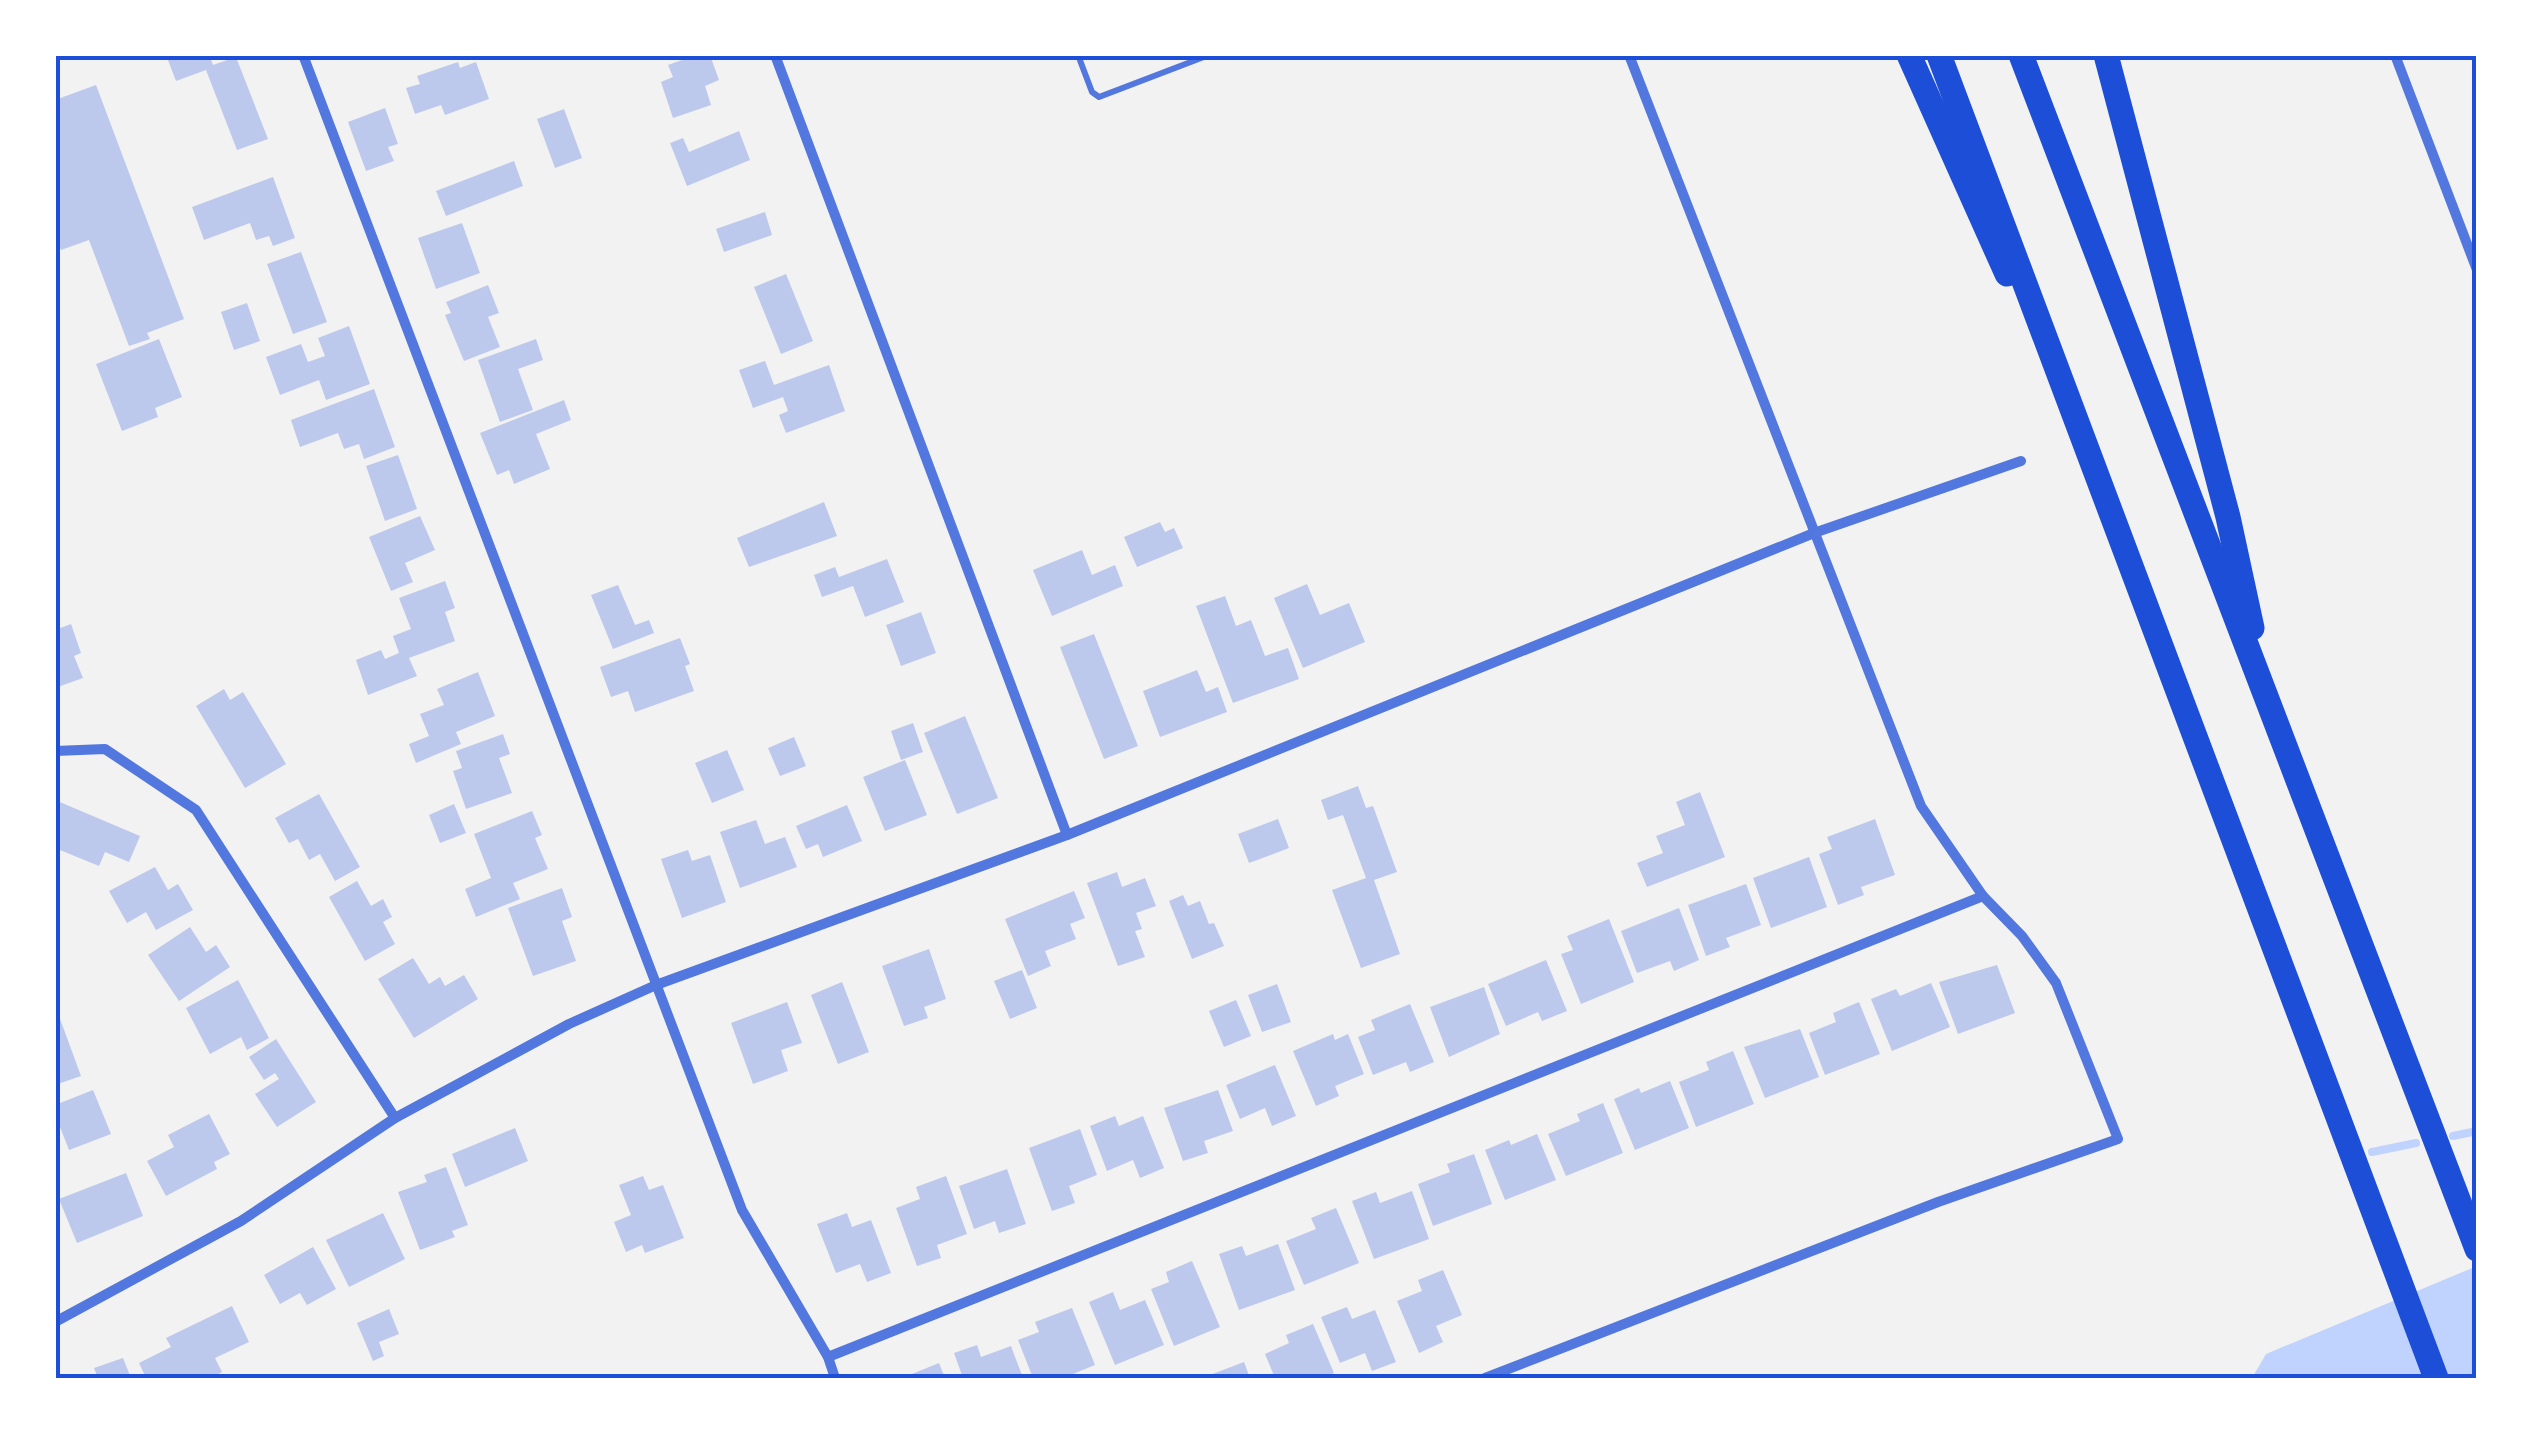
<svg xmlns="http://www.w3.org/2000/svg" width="2532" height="1433" viewBox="0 0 2532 1433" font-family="'Sofia Sans Condensed',sans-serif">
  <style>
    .water { fill: #bfd3fe }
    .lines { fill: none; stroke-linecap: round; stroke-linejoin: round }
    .stream { stroke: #bfd3fe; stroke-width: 8 }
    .building { fill: #bdc9ec }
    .service { stroke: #5277de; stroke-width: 6 }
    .minor { stroke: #5277de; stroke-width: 10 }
    .motorway { stroke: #1d4ed8; stroke-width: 25 }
    .neatline { fill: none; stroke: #1d4ed8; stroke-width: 4 }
  </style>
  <rect width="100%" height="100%" fill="#f2f2f2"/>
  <path class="water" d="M2477,1266V1378H2252L2266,1354Z"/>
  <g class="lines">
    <g class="stream">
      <path d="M2453,1136L2477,1131"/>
      <path d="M2372,1152L2416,1143"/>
    </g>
  </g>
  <g class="building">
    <path d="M166,55H209L213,65L236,57L268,139L237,150L206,70L176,81Z"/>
    <path d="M696,55H710L719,80L705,86L711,105L673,118L661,82L673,77L668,65Z"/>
    <path d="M458,62L460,68L476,62L489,99L445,115L441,105L415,114L406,88L420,84L417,76Z"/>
    <path d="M96,85L184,319L147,333L150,339L129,346L89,240L61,250L55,235V100Z"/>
    <path d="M385,108L398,144L388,147L394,161L366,171L348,122Z"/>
    <path d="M564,109L582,158L555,168L537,119Z"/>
    <path d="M739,131L750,160L687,186L670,143L683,138L689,152Z"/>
    <path d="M514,161L523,186L446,216L436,191Z"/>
    <path d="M273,177L295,238L273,246L269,236L256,240L250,223L204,240L192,207Z"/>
    <path d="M765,212L772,235L724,252L716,229Z"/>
    <path d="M462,223L480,273L436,289L418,238Z"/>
    <path d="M301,252L327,322L293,334L267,264Z"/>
    <path d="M786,274L813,341L781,354L754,287Z"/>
    <path d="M488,285L499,313L488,317L500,347L464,361L445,315L451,313L446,302Z"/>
    <path d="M247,303L260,341L234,350L221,312Z"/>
    <path d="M349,326L370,384L326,400L319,380L280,395L266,357L301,344L308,362L325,356L318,338Z"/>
    <path d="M159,339L182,397L155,408L158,417L122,431L96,364Z"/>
    <path d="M536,339L543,360L518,369L533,410L500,422L478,360Z"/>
    <path d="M765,361L774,385L829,365L845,411L786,433L779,415L788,411L783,397L753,408L739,370Z"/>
    <path d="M374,389L395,447L364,459L359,444L344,449L338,433L300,447L291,420Z"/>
    <path d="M564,400L571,420L536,434L550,469L514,484L509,470L497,475L480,433Z"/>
    <path d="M398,455L417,509L385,521L366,466Z"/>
    <path d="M824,502L837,536L749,567L737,538Z"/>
    <path d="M420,516L435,550L405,563L413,582L391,591L369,537Z"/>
    <path d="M1160,522L1165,532L1174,528L1183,548L1137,567L1124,537Z"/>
    <path d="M1082,550L1092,575L1115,565L1123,586L1052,616L1033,570Z"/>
    <path d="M887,559L904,602L865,617L853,586L822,597L814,575L835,567L839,577Z"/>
    <path d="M445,581L455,608L445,612L455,641L409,658L417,676L368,695L356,660L381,650L385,659L399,653L393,636L411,629L399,598Z"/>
    <path d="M1307,584L1320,615L1349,603L1365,642L1303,668L1274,598Z"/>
    <path d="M618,585L635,625L649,620L654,633L613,649L591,595Z"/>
    <path d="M1225,596L1236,626L1251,620L1265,656L1288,648L1299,679L1233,703L1196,606Z"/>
    <path d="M921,612L936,653L901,666L886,625Z"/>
    <path d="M71,624L81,653L74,656L83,678L55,688V630Z"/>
    <path d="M1094,634L1138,746L1104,759L1060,647Z"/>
    <path d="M680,638L690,664L685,666L694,691L635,712L628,691L611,697L600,667Z"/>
    <path d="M1197,670L1206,692L1218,687L1227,712L1160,737L1143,691Z"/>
    <path d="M478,672L495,716L456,732L461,744L416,763L409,744L429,736L420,714L444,705L437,689Z"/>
    <path d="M224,689L230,700L243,692L286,764L245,788L196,706Z"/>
    <path d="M965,716L998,798L957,814L924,733Z"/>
    <path d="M913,723L923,752L901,760L891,731Z"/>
    <path d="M503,734L510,754L499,758L512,793L466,809L453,771L462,768L456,751Z"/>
    <path d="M794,737L806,766L780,776L768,748Z"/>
    <path d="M727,750L744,790L712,803L695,763Z"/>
    <path d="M905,760L927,815L885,831L863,777Z"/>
    <path d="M1358,786L1366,808L1373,806L1397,872L1374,880L1400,954L1361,968L1332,890L1366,878L1343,815L1328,820L1321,800Z"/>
    <path d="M1700,792L1725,857L1647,887L1637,863L1663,853L1656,836L1685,825L1676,802Z"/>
    <path d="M319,794L360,867L335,881L320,854L309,860L298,839L289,843L275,818Z"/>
    <path d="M55,800L140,836L129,862L105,852L99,866L55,848Z"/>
    <path d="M454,804L466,833L440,843L429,815Z"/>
    <path d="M847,805L862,841L823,857L818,844L806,849L796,826Z"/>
    <path d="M532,811L542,835L535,838L548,869L513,883L520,899L476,917L465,889L491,878L474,834Z"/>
    <path d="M1278,819L1289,848L1249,863L1238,834Z"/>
    <path d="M1875,819L1895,875L1861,887L1864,895L1838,905L1819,854L1832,849L1827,837Z"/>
    <path d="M756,820L765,844L785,837L797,867L740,888L720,832Z"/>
    <path d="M688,850L692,861L710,855L726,902L682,918L661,859Z"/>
    <path d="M1809,857L1827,907L1771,928L1753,878Z"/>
    <path d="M155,867L168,890L178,884L193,910L156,930L146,912L127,923L109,891Z"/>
    <path d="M1117,872L1122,887L1145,878L1156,906L1136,913L1142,929L1135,931L1145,957L1118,966L1087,883Z"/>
    <path d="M357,881L371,906L383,899L392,917L383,922L395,944L365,961L329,897Z"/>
    <path d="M1746,884L1761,925L1726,938L1730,947L1706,956L1688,905Z"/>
    <path d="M562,888L572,917L562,921L576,961L533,976L508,908Z"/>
    <path d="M1074,891L1085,918L1070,924L1076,939L1045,951L1051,966L1028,976L1005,919Z"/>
    <path d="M1183,895L1188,906L1200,901L1209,924L1214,923L1224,946L1192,959L1169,901Z"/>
    <path d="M1679,908L1699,960L1674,971L1670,961L1637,973L1621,931Z"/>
    <path d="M1609,919L1634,982L1581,1004L1561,954L1573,950L1567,936Z"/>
    <path d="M190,927L206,952L216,945L230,967L179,1001L148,955Z"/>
    <path d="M929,949L946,999L924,1007L928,1018L904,1026L882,966Z"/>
    <path d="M413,958L429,984L440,977L445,986L464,975L478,999L414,1038L378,979Z"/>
    <path d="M1546,960L1567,1011L1542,1021L1538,1012L1506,1026L1488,984Z"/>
    <path d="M1997,965L2015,1013L1958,1034L1939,982Z"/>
    <path d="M1022,970L1037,1008L1010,1019L994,981Z"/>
    <path d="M238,980L269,1038L247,1050L241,1037L210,1054L186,1008Z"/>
    <path d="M842,982L869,1052L838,1064L811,995Z"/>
    <path d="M1931,983L1950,1027L1892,1051L1871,999L1896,989L1900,996Z"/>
    <path d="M1277,984L1291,1022L1262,1032L1248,995Z"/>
    <path d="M1484,987L1500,1034L1449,1057L1430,1007Z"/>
    <path d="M1236,1000L1251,1036L1224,1047L1209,1011Z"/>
    <path d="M787,1002L802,1043L781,1050L788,1071L753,1084L731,1023Z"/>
    <path d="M1859,1002L1880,1054L1825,1075L1809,1033L1836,1022L1833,1013Z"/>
    <path d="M1410,1004L1434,1062L1410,1072L1406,1062L1373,1075L1358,1037L1375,1030L1371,1020Z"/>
    <path d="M59,1016L81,1076L55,1085V1017Z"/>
    <path d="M1800,1029L1819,1077L1765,1098L1744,1047Z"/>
    <path d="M1333,1034L1335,1040L1348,1034L1364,1074L1335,1086L1339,1096L1316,1106L1293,1051Z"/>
    <path d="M276,1039L316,1102L277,1127L255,1094L279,1079L275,1073L264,1080L249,1057Z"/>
    <path d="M1733,1051L1754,1104L1696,1127L1679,1082L1709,1070L1706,1062Z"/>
    <path d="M1275,1065L1296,1116L1272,1126L1265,1108L1240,1119L1226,1085Z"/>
    <path d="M1670,1081L1689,1128L1635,1150L1614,1099L1639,1088L1641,1093Z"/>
    <path d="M93,1090L111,1134L69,1150L60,1127L55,1129V1105Z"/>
    <path d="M1218,1090L1233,1131L1204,1141L1208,1153L1183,1161L1164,1108Z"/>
    <path d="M1603,1103L1623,1153L1566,1176L1548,1134L1580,1121L1577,1114Z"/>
    <path d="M209,1114L230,1154L214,1162L217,1169L166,1196L147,1161L174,1147L168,1135Z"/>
    <path d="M1115,1116L1119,1126L1143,1116L1164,1168L1140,1178L1133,1160L1107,1171L1090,1126Z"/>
    <path d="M515,1128L528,1161L465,1187L452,1154Z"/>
    <path d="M1080,1129L1097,1175L1069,1186L1075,1203L1052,1211L1029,1148Z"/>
    <path d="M1537,1134L1556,1180L1505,1200L1485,1150L1509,1140L1511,1145Z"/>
    <path d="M1474,1154L1492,1204L1433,1226L1418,1184L1450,1172L1447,1164Z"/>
    <path d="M446,1167L468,1225L452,1231L455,1237L420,1250L398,1192L427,1182L424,1175Z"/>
    <path d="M1007,1169L1026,1224L999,1233L995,1221L974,1229L959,1186Z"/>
    <path d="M126,1173L143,1216L77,1243L59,1199Z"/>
    <path d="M643,1176L649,1190L663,1185L684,1238L645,1253L642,1245L626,1252L614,1222L631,1215L619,1185Z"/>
    <path d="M946,1176L967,1234L937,1245L941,1258L917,1266L896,1208L920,1199L916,1187Z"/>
    <path d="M1412,1191L1429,1239L1374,1259L1352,1201L1376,1192L1380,1203Z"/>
    <path d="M1336,1208L1359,1263L1304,1285L1286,1241L1316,1229L1311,1218Z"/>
    <path d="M383,1213L405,1259L349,1287L326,1240Z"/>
    <path d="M847,1213L852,1227L871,1220L891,1273L867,1282L860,1264L836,1273L817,1224Z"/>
    <path d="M1278,1244L1295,1290L1239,1310L1219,1254L1242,1246L1246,1256Z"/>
    <path d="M313,1247L336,1289L307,1305L300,1293L280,1304L264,1275Z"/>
    <path d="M1192,1261L1220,1327L1174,1346L1151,1289L1169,1282L1166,1272Z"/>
    <path d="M1443,1270L1462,1315L1436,1326L1443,1342L1419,1353L1397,1301L1422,1291L1418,1280Z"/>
    <path d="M1113,1292L1120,1310L1145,1300L1164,1345L1115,1365L1089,1302Z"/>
    <path d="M232,1306L249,1342L215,1358L222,1372L210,1378H146L139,1363L171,1347L166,1338Z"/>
    <path d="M1347,1307L1352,1319L1375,1310L1396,1362L1372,1371L1365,1353L1340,1363L1321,1317Z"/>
    <path d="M1072,1308L1095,1365L1063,1378H1033L1018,1340L1039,1332L1035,1322Z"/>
    <path d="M389,1309L399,1334L379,1342L384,1356L373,1361L357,1323Z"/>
    <path d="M1313,1324L1334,1373L1323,1378H1275L1265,1354L1289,1343L1286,1335Z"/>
    <path d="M977,1345L981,1357L1011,1346L1023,1378H963L954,1353Z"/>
    <path d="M123,1358L131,1378H98L94,1368Z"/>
    <path d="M1244,1362L1250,1378H1202Z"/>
    <path d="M939,1363L945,1378H902Z"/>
  </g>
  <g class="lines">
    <path class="service" d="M1078,55L1092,92L1099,97L1209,55"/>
    <g class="minor">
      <path d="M303,55L742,1210L828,1357L835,1378"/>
      <path d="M775,55L1067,835"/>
      <path d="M2395,55L2477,270"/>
      <path d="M55,751L105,749L196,810L395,1118"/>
      <path d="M55,1322L241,1221L395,1118L569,1024L656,985L1067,835L1814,533L2021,461"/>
      <path d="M828,1357L1983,896"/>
      <path d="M1485,1378L1938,1202L2118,1139L2056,983L2022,936L1983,896L1921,806L1629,55"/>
    </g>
    <g class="motorway">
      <path d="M1909,55L2007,274"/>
      <path d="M1939,55L2436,1378"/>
      <path d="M2021,55L2477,1249"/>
      <path d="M2106,55L2228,517L2252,628"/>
    </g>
  </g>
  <rect width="2532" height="1433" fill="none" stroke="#ffffff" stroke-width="115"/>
  <rect x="58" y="58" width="2416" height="1318" class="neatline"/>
</svg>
